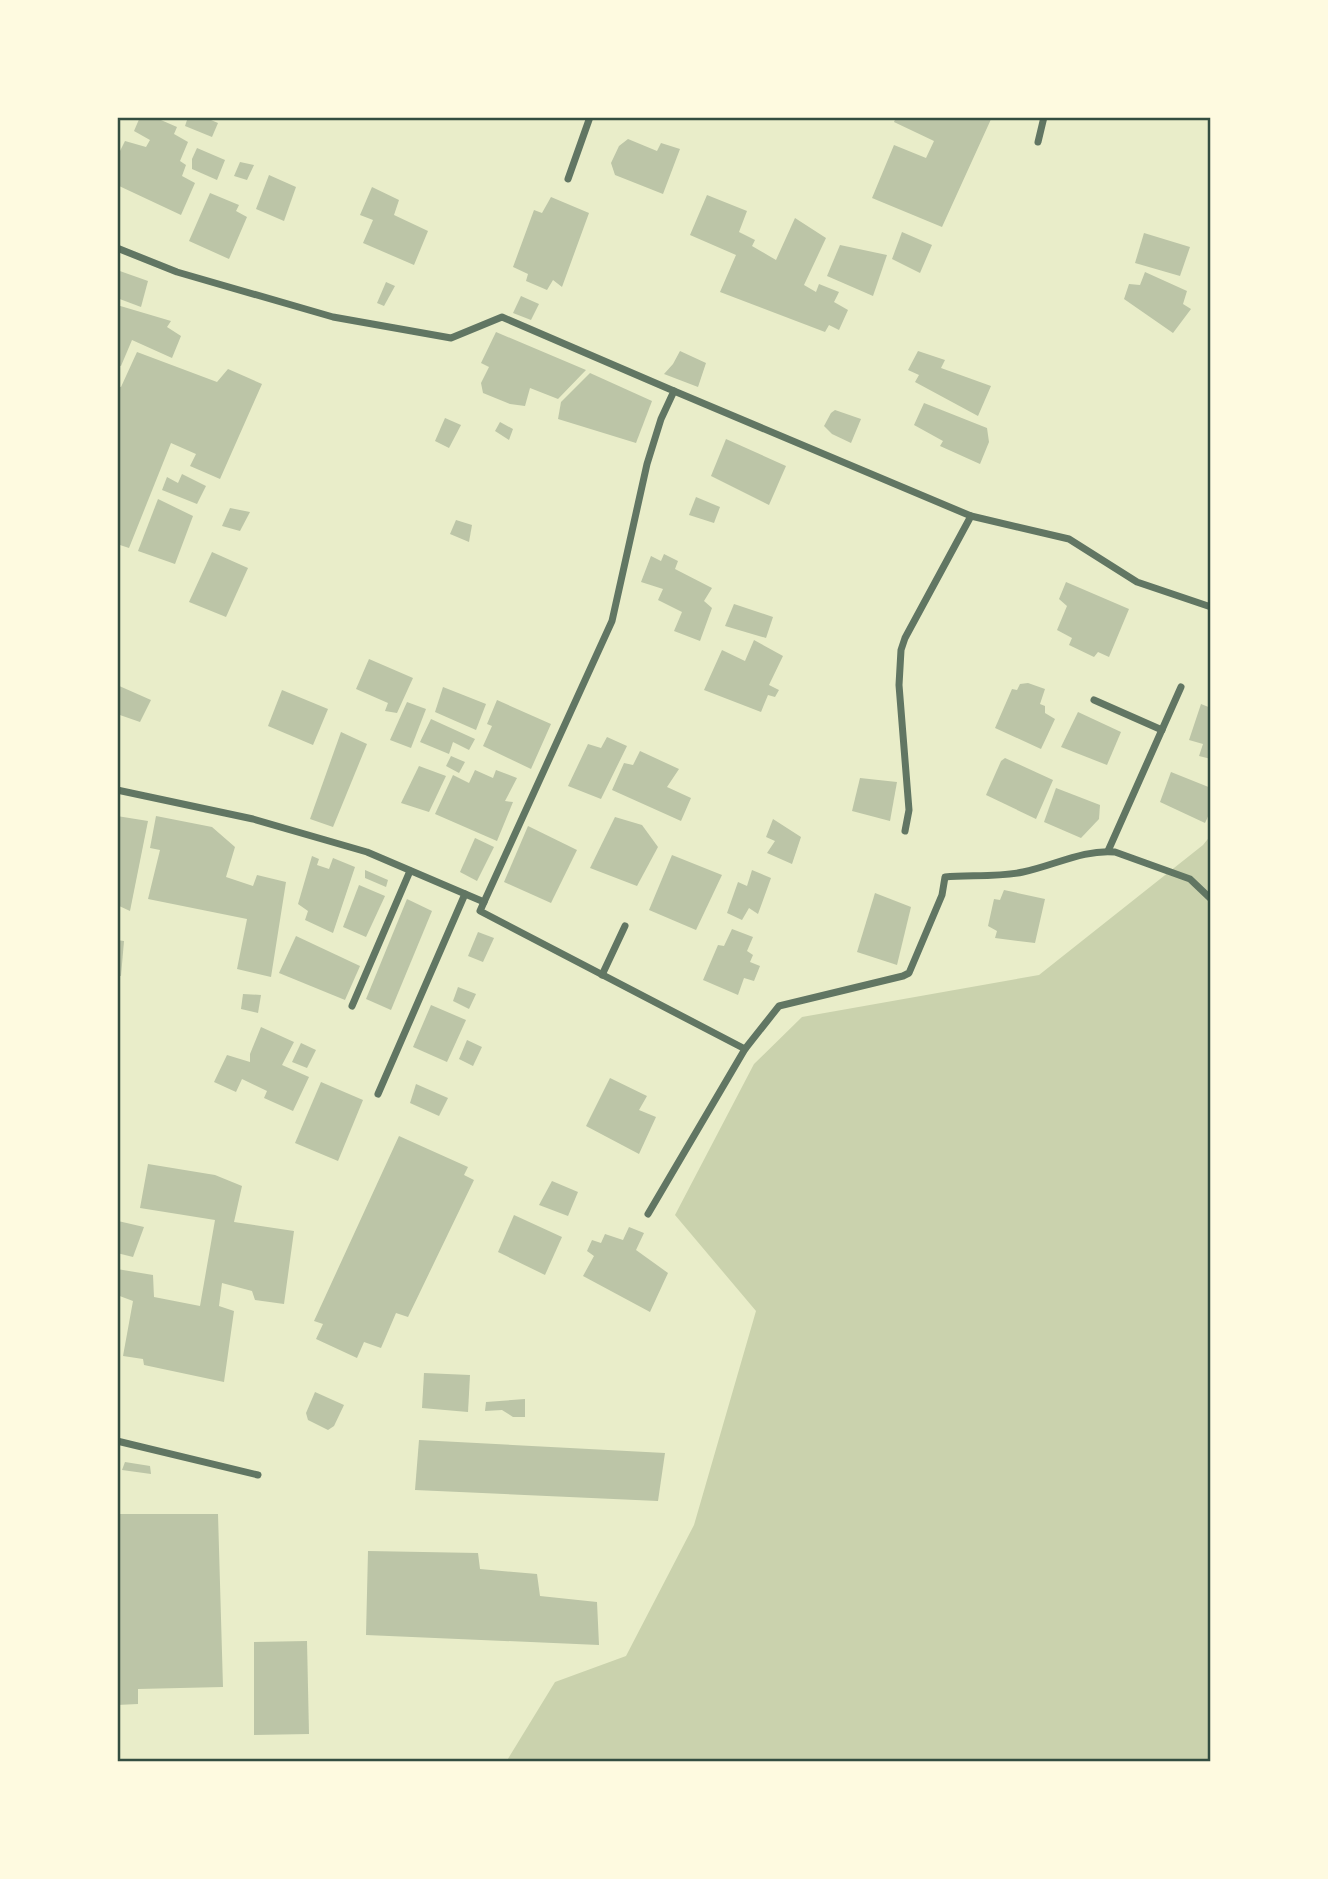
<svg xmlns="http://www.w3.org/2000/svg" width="1328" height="1879" viewBox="0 0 1328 1879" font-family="'Public Sans',sans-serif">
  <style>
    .green { fill: #cad2ad }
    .building { fill: #bcc5a7 }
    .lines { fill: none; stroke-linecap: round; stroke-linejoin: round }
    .minor { stroke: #617663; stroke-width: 7 }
    .neatline { fill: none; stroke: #344e41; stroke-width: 2.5 }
  </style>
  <rect width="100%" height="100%" fill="#e9edc9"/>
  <path class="green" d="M1211,835V1762H506L555,1682L626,1656L694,1525L756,1311L675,1215L754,1064L802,1017L1039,975L1203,845Z"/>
  <g class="building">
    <path d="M140,117H154L177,127L174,134L188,142L180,161L186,165L182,176L195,183L181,215L117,185V157L125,141L146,147L150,140L134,131Z"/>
    <path d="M188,117H204L218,123L212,137L185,126Z"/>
    <path d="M896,117H992L942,227L872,198L894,145L926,158L934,141L894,122Z"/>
    <path d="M628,139L657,151L661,143L680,149L663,194L615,175L611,163L619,146Z"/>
    <path d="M197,148L225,160L217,180L192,169V159Z"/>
    <path d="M240,162L254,165L247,180L234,176Z"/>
    <path d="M269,175L296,187L284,221L256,209Z"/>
    <path d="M372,187L399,200L394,215L428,231L414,265L363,243L373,220L360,215Z"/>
    <path d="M210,193L239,205L236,211L247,217L229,259L189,241Z"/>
    <path d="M707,195L747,211L739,232L755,240L752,246L776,260L795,218L826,238L804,285L816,292L819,284L839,292L834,302L848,310L839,330L829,325L825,332L720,292L736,255L690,235Z"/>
    <path d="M551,197L589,213L562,287L553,280L547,290L526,281L528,274L513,267L534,210L542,213Z"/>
    <path d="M902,232L932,245L920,273L892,259Z"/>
    <path d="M1144,233L1190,247L1180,276L1135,263Z"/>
    <path d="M840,245L887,255L873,296L827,276Z"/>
    <path d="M117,270L148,281L141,307L117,298Z"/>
    <path d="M1145,272L1187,291L1183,304L1191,309L1173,333L1124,299L1129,284L1140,285Z"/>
    <path d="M386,282L395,286L384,306L377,303Z"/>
    <path d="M521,296L539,304L531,320L513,313Z"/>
    <path d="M117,305L171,321L167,327L181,336L172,358L132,340L121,366L117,365Z"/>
    <path d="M496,332L586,370L558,399L530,388L525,406L510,404L483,393L481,383L489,367L481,363Z"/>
    <path d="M680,351L706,363L698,387L664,374L673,364Z"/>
    <path d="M918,351L945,360L941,368L991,386L978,416L915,382L919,375L908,370Z"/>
    <path d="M137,352L217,382L228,369L262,384L220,479L190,466L196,454L171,443L129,548L117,544V386L121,387Z"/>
    <path d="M590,373L652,401L636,443L558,419L561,402Z"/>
    <path d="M924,403L987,428L989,442L980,464L940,446L943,441L914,425Z"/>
    <path d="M835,410L861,419L851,443L832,434L824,426L831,413Z"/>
    <path d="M445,418L461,425L449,448L435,441Z"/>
    <path d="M500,422L513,429L509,440L495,431Z"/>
    <path d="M726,439L786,466L769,505L711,476Z"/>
    <path d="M182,474L206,486L197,504L162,490L167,477L178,483Z"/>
    <path d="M696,497L720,507L714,523L689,515Z"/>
    <path d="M158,499L193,516L175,564L138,551Z"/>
    <path d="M230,508L250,512L240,531L222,526Z"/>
    <path d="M456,520L472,525L469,542L450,534Z"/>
    <path d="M212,552L248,568L226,617L189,602Z"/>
    <path d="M664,554L678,561L675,569L712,588L704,601L712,608L700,641L674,631L682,612L658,600L663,589L641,582L651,556L661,561Z"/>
    <path d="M1066,582L1129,609L1109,657L1098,652L1094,657L1069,645L1072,638L1057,630L1067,606L1059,599Z"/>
    <path d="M734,604L773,617L766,638L725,626Z"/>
    <path d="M754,640L783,656L769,685L779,690L775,697L768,695L761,712L704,690L722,650L745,661Z"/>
    <path d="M369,659L413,678L397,713L385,711L388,703L356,689Z"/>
    <path d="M1028,683L1045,689L1040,704L1045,706V713L1055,719L1041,749L995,728L1012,689L1017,690L1020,684Z"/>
    <path d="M117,685L151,700L140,722L117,714Z"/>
    <path d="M443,687L486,704L476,730L435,712Z"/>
    <path d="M282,690L328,709L313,745L268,726Z"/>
    <path d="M497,700L551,724L531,769L483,746L492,726L487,724Z"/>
    <path d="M407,702L426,709L411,748L390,740Z"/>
    <path d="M1201,704L1211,708V759L1199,756L1203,744L1189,740Z"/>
    <path d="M1078,712L1121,732L1107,765L1061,747Z"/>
    <path d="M431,719L475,739L469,750L453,742L449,754L420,742Z"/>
    <path d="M341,732L367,744L333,827L310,819Z"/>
    <path d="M607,737L627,746L601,799L568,786L588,744L601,748Z"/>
    <path d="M640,751L679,769L667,787L691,798L681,821L612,790L624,763L633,765Z"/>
    <path d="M451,756L465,762L459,773L446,766Z"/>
    <path d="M1005,758L1053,780L1036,819L986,795L1001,761Z"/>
    <path d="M419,766L446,776L429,812L401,803Z"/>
    <path d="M475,770L493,778L496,770L517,778L505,801L513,802L497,841L435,814L453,775L469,783Z"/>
    <path d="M1171,772L1211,788V810L1205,823L1160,802Z"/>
    <path d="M860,778L897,782L890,821L852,811Z"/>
    <path d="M1056,788L1100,805L1099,819L1081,838L1044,822Z"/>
    <path d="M117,816L148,821L130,911L117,905Z"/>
    <path d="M156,816L212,827L235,847L226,877L253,886L257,875L286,882L271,977L237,969L247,919L148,899L160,850L150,848Z"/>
    <path d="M615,817L642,825L658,847L637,886L590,868Z"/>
    <path d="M773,819L801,837L792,864L767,853L775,841L766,837Z"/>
    <path d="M528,826L577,850L551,903L504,882Z"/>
    <path d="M475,838L494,847L477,881L460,872Z"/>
    <path d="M672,855L722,875L696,930L649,910Z"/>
    <path d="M312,856L319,859L317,865L329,869L333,858L355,867L333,933L305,920L308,911L298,904Z"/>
    <path d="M365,870L388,880L386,887L365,878Z"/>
    <path d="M752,870L771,878L758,914L749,908L742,920L727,913L738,882L747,886Z"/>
    <path d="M359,885L385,896L366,937L343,927Z"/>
    <path d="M1004,890L1045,899L1035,943L995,938L997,931L988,926L994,899L1000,900Z"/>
    <path d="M875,893L911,907L897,965L857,952Z"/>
    <path d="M407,899L432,911L391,1010L366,999Z"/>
    <path d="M732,929L753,937L747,951L753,955L750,962L760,966L754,981L744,978L738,995L703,980L718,945L724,946Z"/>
    <path d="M478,932L494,938L483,962L468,956Z"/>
    <path d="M296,936L360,966L345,1000L279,973Z"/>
    <path d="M117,940L124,941L121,976H117Z"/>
    <path d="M458,987L476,994L469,1009L453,1001Z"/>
    <path d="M243,994L261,995L258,1013L241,1009Z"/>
    <path d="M431,1005L466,1020L447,1062L413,1047Z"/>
    <path d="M261,1027L294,1042L282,1065L309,1077L293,1111L264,1098L267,1091L242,1079L236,1092L214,1082L227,1055L250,1062V1054Z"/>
    <path d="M467,1040L482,1047L473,1066L459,1059Z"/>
    <path d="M301,1043L316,1050L307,1068L292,1062Z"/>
    <path d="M610,1078L647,1096L639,1110L656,1117L639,1154L586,1126Z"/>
    <path d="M321,1082L363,1100L338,1161L295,1143Z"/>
    <path d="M416,1084L448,1098L439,1116L410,1103Z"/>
    <path d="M399,1136L468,1167L464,1175L474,1180L408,1317L396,1313L381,1348L364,1342L357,1358L316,1339L323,1324L314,1321Z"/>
    <path d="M148,1164L215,1175L242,1186L234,1222L294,1231L284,1304L255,1300L252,1291L222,1283L219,1306L234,1311L224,1382L144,1365L143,1359L123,1356L133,1301L117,1295V1269L153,1275L154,1297L200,1306L215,1220L140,1208Z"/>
    <path d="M552,1181L578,1192L568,1216L539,1205Z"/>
    <path d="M514,1215L562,1237L545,1275L498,1252Z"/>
    <path d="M118,1221L144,1227L133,1257L117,1253Z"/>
    <path d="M629,1227L644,1233L636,1250L668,1273L650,1312L583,1276L594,1256L587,1251L592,1240L601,1243L605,1234L623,1240Z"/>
    <path d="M424,1373L470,1375L468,1412L422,1408Z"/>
    <path d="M315,1392L344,1405L334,1426L328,1430L308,1420L306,1413Z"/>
    <path d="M525,1399V1417H513L502,1410L485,1411L486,1402Z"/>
    <path d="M419,1440L665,1453L658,1501L415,1490Z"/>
    <path d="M125,1462L150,1466L151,1474L122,1470Z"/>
    <path d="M117,1514H218L223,1687L138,1689V1704L117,1705Z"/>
    <path d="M368,1551L478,1553L480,1569L537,1574L540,1596L597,1602L599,1645L366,1635Z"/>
    <path d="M307,1641L309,1734L254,1735V1642Z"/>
  </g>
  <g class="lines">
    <g class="minor">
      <path d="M1038,142L1044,117"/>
      <path d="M568,179L590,117"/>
      <path d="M117,248L177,272L333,317L451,338L502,317L674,391L661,419L647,464L612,621L484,902L367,852L253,819L117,790"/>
      <path d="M674,391L971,516L1069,539L1137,582L1211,607"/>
      <path d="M1094,700L1162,730"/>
      <path d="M905,831L909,810L899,685L901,650L905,638L971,516"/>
      <path d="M1108,851L1181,687"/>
      <path d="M484,902L480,911L745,1049"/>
      <path d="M602,975L625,926"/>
      <path d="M352,1006L410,871"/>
      <path d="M378,1094L465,894"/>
      <path d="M648,1214L745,1049L779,1006L903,976L909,973L942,895L945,877C969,875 1001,877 1023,872C1053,866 1084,849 1115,852L1190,879L1211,899"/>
      <path d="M117,1441L258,1475"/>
    </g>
  </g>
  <rect width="1328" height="1879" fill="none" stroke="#fefae0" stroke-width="238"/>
  <rect x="119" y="119" width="1090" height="1641" class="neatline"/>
</svg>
